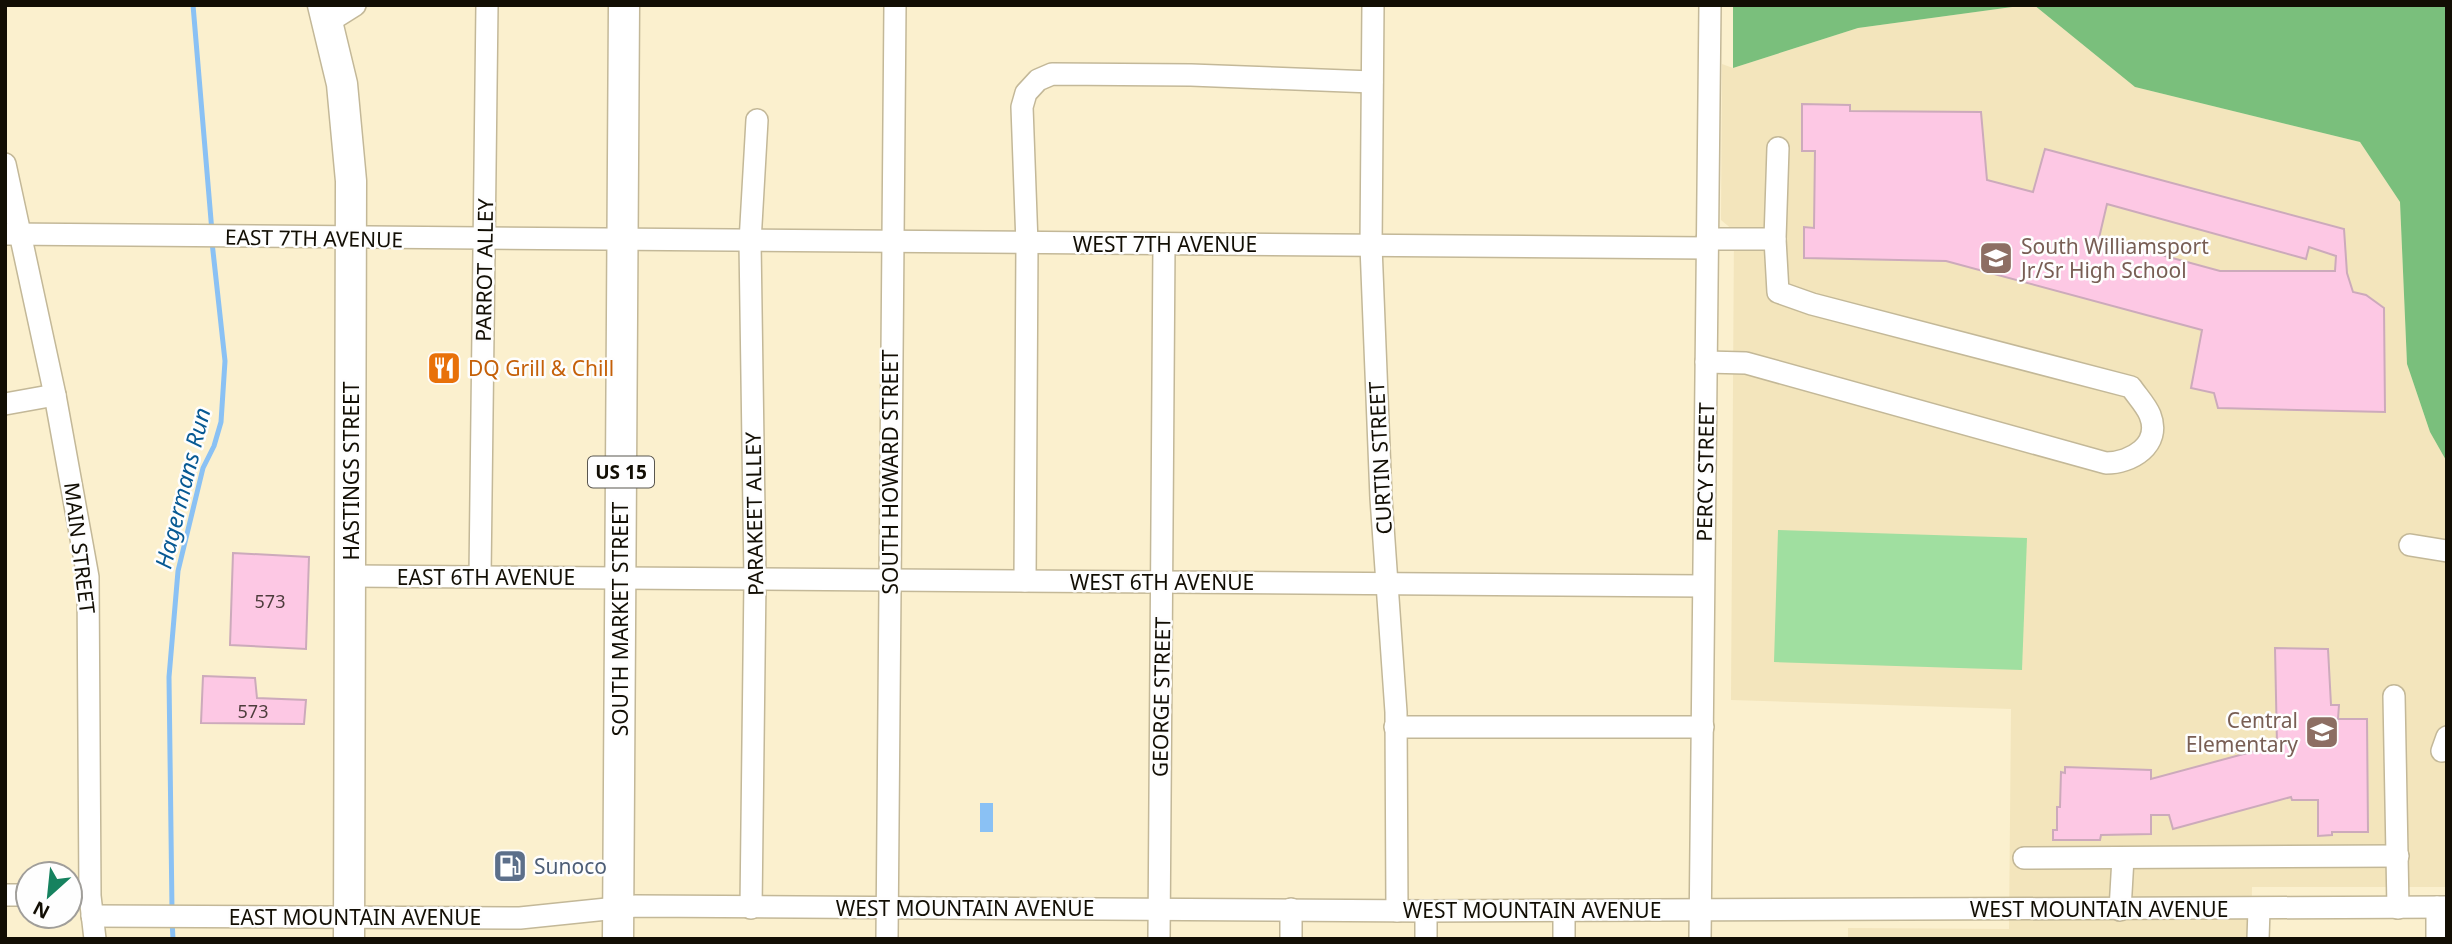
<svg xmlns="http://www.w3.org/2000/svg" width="2452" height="944" viewBox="0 0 2452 944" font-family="'Noto Sans',sans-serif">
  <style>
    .built { fill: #f3e5bc }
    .green { fill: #a0dfa0 }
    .forest { fill: #7abf7c }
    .water { fill: #8ac1f4 }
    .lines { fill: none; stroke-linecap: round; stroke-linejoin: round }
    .stream { stroke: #8ac1f4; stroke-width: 5 }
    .building { fill: #fdc8e4; stroke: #cab; stroke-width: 2; fill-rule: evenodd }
    .minor-casing { stroke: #c3b898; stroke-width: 24 }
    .highway-casing { stroke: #c3b898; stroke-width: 33 }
    .minor { stroke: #fff; stroke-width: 21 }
    .highway { stroke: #fff; stroke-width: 30 }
    .labels { text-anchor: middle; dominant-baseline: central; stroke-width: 5; stroke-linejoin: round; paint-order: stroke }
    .number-label { font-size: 18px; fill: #4d3c3c }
    .shield { fill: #fefefe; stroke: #59564f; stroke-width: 2 }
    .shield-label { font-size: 19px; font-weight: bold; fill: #120e04 }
    .street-label { font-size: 21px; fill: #120e04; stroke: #fefefe }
    .education-label { font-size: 21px; fill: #785e54; stroke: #fefefe; text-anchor: start }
    .food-label { font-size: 21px; fill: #c56008; stroke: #fefefe; text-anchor: start }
    .service-label { font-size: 21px; fill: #4e5e75; stroke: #fefefe; text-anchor: start }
    .water-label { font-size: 23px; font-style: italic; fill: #075993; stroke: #fefefe }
  </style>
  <rect width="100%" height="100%" fill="#fbf0ce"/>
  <path class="built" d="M2027,5H2034L2135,87L2360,142L2400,202L2407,364L2430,432L2447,462V887H2252L2251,939H1848V928L2009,929L2011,709L1731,700L1734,231L1721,220L1722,64L1733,68L1858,28Z"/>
  <path class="green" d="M1778,530L2027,538L2022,670L1774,662Z"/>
  <g class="forest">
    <path d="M1733,5H2027L1858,28L1733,68Z"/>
    <path d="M2034,5H2447V462L2430,432L2407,364L2400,202L2360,142L2135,87Z"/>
  </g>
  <rect class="water" x="980" y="803" width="13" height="29"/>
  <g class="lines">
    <g class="stream">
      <path d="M193,5L212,232"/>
      <path d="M172,910L169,677L178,571L203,468L214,446L221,422L225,361L212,242"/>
      <path d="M172,920L173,939"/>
    </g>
  </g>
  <g class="building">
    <path d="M1802,104L1850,105V111L1981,112L1987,180L2033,192L2045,149L2344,229L2347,273L2353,292L2366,295L2384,308L2385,412L2218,408L2214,393L2191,388L2202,330L1946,261L1804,258V227L1814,228L1815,151H1802ZM2107,204L2306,259L2309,247L2336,256L2335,271H2220L2099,238Z"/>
    <path d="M233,553L309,557L306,649L230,645Z"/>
    <path d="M2275,648L2328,649L2331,705H2339L2338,719H2367L2368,832H2332V835L2318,836V800H2292L2291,797L2173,829L2169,815H2151V834L2101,835L2100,840H2053V830H2057V807H2060L2061,772L2065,773V767L2151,770V779L2277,745Z"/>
    <path d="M203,676L255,678L257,698L306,700L304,724L201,723Z"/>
  </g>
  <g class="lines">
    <g class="minor-casing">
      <g id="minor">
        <path d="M1373,5L1371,246L1381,498L1396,712L1397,911"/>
        <path d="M328,22L355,5"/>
        <path d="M5,164L55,395L88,577L90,896L95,939"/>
        <path d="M5,234L1707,248"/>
        <path d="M1775,239L1778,148"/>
        <path d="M1706,362L1746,363L2106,463C2131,463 2162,445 2150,415C2146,405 2137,396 2131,387L1812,304L1778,292L1775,239H1707"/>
        <path d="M5,404L55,395"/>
        <path d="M2410,545L2447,551"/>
        <path d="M351,576L1703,586"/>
        <path d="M480,577L487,5"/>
        <path d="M1025,581L1027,244L1022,107L1026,93L1038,80L1052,74L1191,75L1372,82"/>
        <path d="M2394,696L2398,908"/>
        <path d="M1395,727H1703"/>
        <path d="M2442,751L2447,737"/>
        <path d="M2024,858L2398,856"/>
        <path d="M5,895H28"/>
        <path d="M751,908L755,579L750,242L757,120"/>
        <path d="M1291,909V939"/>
        <path d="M2120,910L2123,858"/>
        <path d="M1426,911V939"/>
        <path d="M92,916L520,918L636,906L1426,911L2447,907"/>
        <path d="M887,939L895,5"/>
        <path d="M1159,939L1164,244"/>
        <path d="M1564,939V911"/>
        <path d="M1700,939L1710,5"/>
        <path d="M2258,939L2259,909"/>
        <path d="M2437,939V907"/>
      </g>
    </g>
    <g class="highway-casing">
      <g id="highway">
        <path d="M323,5L342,84L351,181L349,939"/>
        <path d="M618,939L624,5"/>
      </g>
    </g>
    <use href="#minor" class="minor"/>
    <use href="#highway" class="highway"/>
  </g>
  <defs>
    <g id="school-square" transform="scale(1.75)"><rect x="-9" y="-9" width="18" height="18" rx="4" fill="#8d6e63" stroke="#fefefe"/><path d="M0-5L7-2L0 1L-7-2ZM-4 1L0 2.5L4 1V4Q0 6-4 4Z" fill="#fff"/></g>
    <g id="restaurant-square" transform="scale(1.75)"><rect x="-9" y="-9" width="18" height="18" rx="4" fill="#e8710a" stroke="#fefefe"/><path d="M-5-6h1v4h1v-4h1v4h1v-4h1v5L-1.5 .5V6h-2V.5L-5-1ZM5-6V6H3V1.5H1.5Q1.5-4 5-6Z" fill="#fff"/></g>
    <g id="fuel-square" transform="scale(1.75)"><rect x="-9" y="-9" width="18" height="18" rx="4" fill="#5c6f8a" stroke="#fefefe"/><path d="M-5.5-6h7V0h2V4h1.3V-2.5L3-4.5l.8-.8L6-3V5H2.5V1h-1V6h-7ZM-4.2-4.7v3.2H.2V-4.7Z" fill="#fff"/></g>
  </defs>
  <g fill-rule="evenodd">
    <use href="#school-square" x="1996" y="258"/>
    <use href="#restaurant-square" x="444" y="368"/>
    <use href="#school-square" x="2322" y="732"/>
    <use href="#fuel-square" x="510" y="866"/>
  </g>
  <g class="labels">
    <g class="number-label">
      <text x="270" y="601">573</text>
      <text x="253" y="711">573</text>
    </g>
    <rect class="shield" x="588" y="456.5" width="66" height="31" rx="5"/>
    <g class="shield-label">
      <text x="621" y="472">US 15</text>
    </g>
    <g class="street-label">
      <text transform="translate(314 238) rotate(1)">EAST 7TH AVENUE</text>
      <text x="1165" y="244">WEST 7TH AVENUE</text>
      <text transform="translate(484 270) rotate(-89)">PARROT ALLEY</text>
      <text transform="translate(1380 458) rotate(-93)">CURTIN STREET</text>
      <text transform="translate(351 471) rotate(-90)">HASTINGS STREET</text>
      <text transform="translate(890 472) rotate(-90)">SOUTH HOWARD STREET</text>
      <text transform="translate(1705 472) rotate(-89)">PERCY STREET</text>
      <text transform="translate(754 514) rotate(-91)">PARAKEET ALLEY</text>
      <text transform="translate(80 548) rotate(83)">MAIN STREET</text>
      <text x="486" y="577">EAST 6TH AVENUE</text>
      <text x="1162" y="582">WEST 6TH AVENUE</text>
      <text transform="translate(620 619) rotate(-90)">SOUTH MARKET STREET</text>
      <text transform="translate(1161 697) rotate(-89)">GEORGE STREET</text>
      <text x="965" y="908">WEST MOUNTAIN AVENUE</text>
      <text x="2099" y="909">WEST MOUNTAIN AVENUE</text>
      <text x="1532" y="910">WEST MOUNTAIN AVENUE</text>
      <text x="355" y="917">EAST MOUNTAIN AVENUE</text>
    </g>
    <g class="education-label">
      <text x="2021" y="246">South Williamsport<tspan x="2021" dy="24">Jr/Sr High School</tspan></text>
      <text x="2298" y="720" text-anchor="end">Central<tspan x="2298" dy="24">Elementary</tspan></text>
    </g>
    <g class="food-label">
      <text x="468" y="368">DQ Grill &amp; Chill</text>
    </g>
    <g class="service-label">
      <text x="534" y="866">Sunoco</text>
    </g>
    <g class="water-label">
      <text transform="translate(182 488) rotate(-76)">Hagermans Run</text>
    </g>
  </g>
  <rect width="2452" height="944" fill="none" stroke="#120e04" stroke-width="14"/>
  <g transform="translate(49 895) rotate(207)"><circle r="33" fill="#fefefe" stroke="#a09e9a" stroke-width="2"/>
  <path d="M0-5L12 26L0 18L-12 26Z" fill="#16825f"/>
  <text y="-10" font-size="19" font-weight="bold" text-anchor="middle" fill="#120e04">N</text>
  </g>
</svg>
